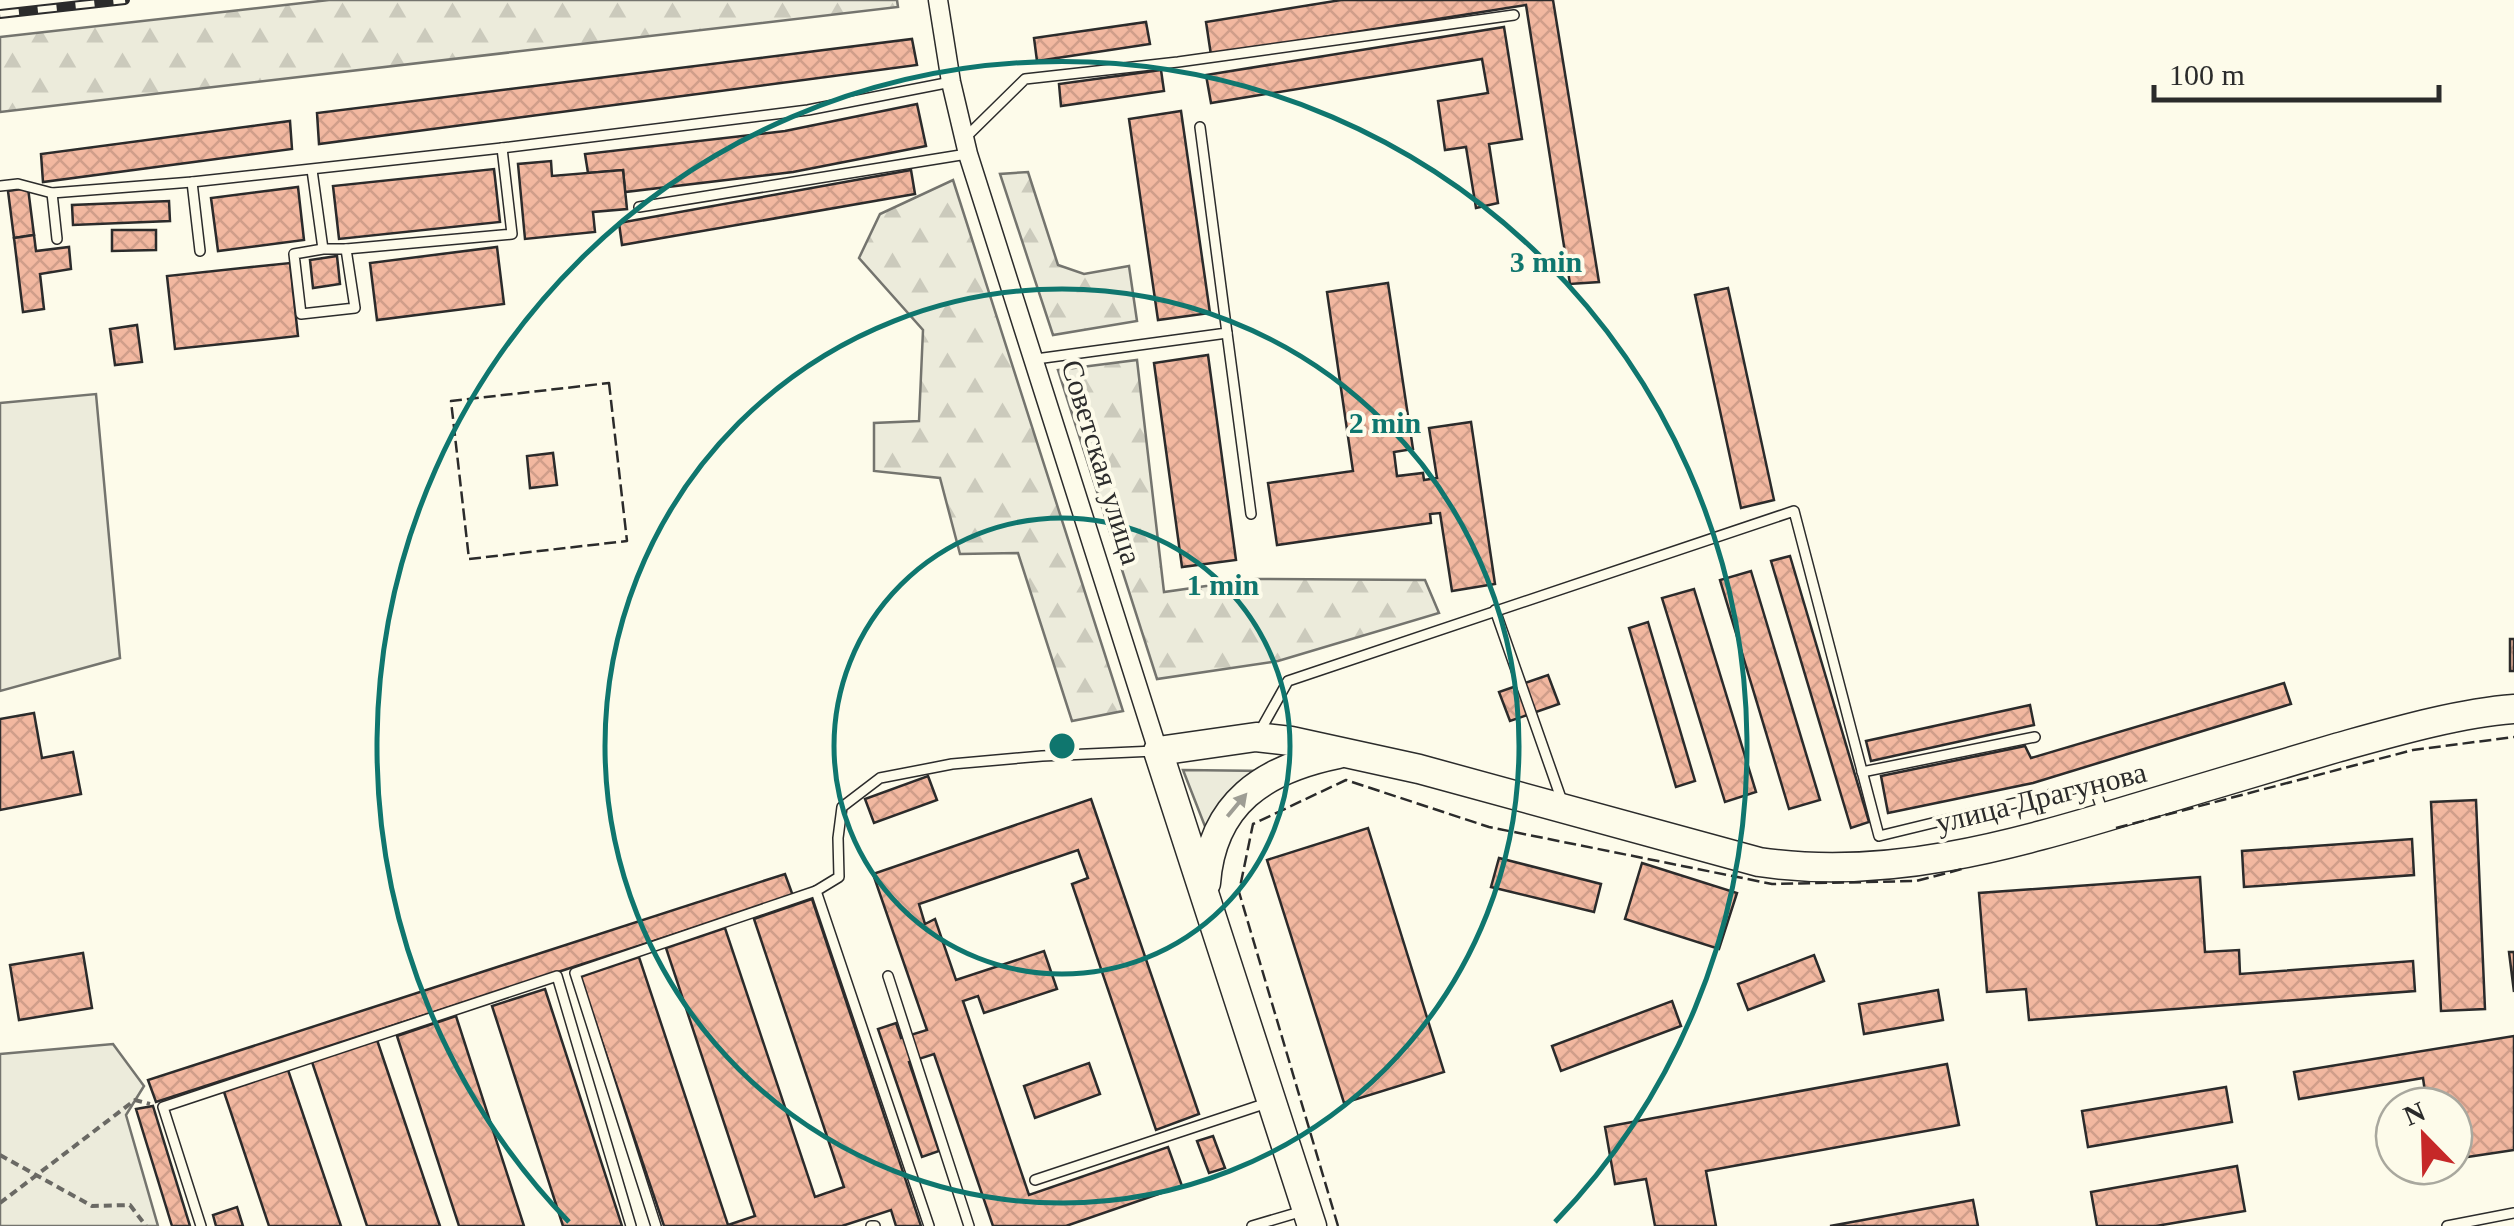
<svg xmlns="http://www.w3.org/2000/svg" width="2514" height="1226" viewBox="0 0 2514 1226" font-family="'Times New Roman',serif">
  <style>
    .grass { fill: #ecebdb; stroke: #74746e; stroke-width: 2.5 }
    .forest { fill: url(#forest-firs); stroke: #74746e; stroke-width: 2.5 }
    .building { fill: url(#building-cross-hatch); stroke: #2b2b2b; stroke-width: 2.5 }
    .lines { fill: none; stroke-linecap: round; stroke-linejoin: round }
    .service-casing { stroke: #2b2b2b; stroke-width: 12 }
    .minor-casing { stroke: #2b2b2b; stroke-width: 21 }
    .primary-casing { stroke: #2b2b2b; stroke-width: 31 }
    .path { stroke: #6a6964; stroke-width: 4; stroke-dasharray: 8 5; stroke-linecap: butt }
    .service { stroke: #fdfbea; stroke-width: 9 }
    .minor { stroke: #fdfbea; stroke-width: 18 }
    .primary { stroke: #fdfbea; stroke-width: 28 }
    .rail-casing { stroke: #2b2b2b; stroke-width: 10 }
    .rail { stroke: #fdfbea; stroke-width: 6; stroke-dasharray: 19; stroke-linecap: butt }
    .fence { stroke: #2b2b2b; stroke-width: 2.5; stroke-dasharray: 12 5; stroke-linecap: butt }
    .oneway { fill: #9e9d94 }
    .ring { fill: none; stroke: #0f766e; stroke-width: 5 }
    .labels { text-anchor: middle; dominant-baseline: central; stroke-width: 8; stroke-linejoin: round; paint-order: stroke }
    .street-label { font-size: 30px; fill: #2b2b2b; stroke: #fdfbea }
    .centre { fill: #0f766e; stroke: #fdfbea; stroke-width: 5 }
    .ring-label { font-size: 30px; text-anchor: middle; font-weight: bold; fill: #0f766e; stroke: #fdfbea; stroke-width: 8; stroke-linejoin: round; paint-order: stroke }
  </style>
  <defs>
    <pattern id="forest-firs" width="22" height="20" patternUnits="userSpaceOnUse" patternTransform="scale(2.5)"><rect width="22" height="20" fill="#ecebdb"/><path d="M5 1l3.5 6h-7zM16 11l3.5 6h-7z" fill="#cbcabc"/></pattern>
    <pattern id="building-cross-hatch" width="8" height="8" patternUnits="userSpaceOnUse" patternTransform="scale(2.5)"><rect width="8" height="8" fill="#f2b8a0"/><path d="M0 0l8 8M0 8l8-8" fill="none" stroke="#d09e8a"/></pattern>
  </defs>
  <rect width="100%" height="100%" fill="#fdfbea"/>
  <g class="grass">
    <path d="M96,394L120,658L0,691V403Z"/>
    <path d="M1183,770L1268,771L1208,834Z"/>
    <path d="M113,1044L144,1086L126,1115L158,1226H0V1054Z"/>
  </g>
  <g class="forest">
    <path d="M329,0H897L898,7L0,112V37Z"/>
    <path d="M1028,172L1058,265L1084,274L1129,266L1137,321L1053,335L1000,174Z"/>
    <path d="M953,180L1123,711L1072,721L1018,553L960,554L940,478L874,471V423L919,421L923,330L859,258L880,214Z"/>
    <path d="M1137,360L1164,592L1255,579L1425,580L1439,613L1278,661L1157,679L1058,370Z"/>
  </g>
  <g class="building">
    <path d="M1341,0H1553L1599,282L1570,284L1526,5L1211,55L1206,22Z"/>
    <path d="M1146,22L1150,44L1037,61L1034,38Z"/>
    <path d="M1504,27L1522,139L1489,144L1498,203L1476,208L1466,147L1445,150L1438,101L1488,93L1482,59L1211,103L1206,75Z"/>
    <path d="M912,39L917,65L319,144L317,113Z"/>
    <path d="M1161,70L1164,91L1061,106L1059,84Z"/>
    <path d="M917,104L926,146L793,172L625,192L623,170L588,173L585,154L785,131Z"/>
    <path d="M1181,111L1210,313L1158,320L1129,119Z"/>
    <path d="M290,121L292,149L43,182L41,154Z"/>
    <path d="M551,161L552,176L623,170L627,209L593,212L595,232L525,239L518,164Z"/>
    <path d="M494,169L500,222L339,239L333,186Z"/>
    <path d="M911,170L915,194L622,245L619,223Z"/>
    <path d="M298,187L304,240L218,251L211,198Z"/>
    <path d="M28,188L34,235L14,238L8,191Z"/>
    <path d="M169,201L170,221L73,225L72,205Z"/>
    <path d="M112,230H156V250L112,251Z"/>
    <path d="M34,235L36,251L69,247L71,269L40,274L44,309L23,312L14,238Z"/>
    <path d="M497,247L504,304L377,320L370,263Z"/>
    <path d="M337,256L340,284L313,288L310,260Z"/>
    <path d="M290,263L298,336L175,349L167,276Z"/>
    <path d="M1388,283L1413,449L1394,452L1397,476L1423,473L1424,480L1437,478L1429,428L1471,422L1495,584L1452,591L1440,513L1430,514L1431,523L1277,545L1268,483L1353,471L1327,292Z"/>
    <path d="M1728,288L1774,500L1741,508L1695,295Z"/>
    <path d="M137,325L142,362L115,365L110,329Z"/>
    <path d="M1208,355L1236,560L1182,567L1154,363Z"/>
    <path d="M553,453L557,485L530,488L527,456Z"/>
    <path d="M1790,556L1869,822L1851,828L1771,561Z"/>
    <path d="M1751,571L1820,800L1789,809L1720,580Z"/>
    <path d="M1694,589L1756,792L1725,802L1662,598Z"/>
    <path d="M1648,622L1695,781L1676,787L1629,628Z"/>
    <rect x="2510" y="639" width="4" height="32"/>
    <path d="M1548,675L1559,704L1510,721L1499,692Z"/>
    <path d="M2284,683L2291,704L2033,783L1888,813L1881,776L2025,746L2031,758Z"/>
    <path d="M2030,705L2034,725L1871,761L1866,741Z"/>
    <path d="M34,713L42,758L73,752L81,794L0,810V719Z"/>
    <path d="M928,776L937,800L874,823L865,799Z"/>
    <path d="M1091,799L1199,1114L1156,1130L1072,884L1088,878L1078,850L919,904L925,924L935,919L956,980L1044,951L1057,989L984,1013L978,996L963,1001L1029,1195L1168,1147L1182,1186L1066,1226H993L934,1054L909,1062L939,1151L922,1157L878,1029L896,1023L901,1038L927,1030L873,874Z"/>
    <path d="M2476,800L2485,1009L2441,1011L2431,802Z"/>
    <path d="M1368,828L1444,1072L1344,1103L1267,860Z"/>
    <path d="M2412,839L2414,875L2244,887L2242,851Z"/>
    <path d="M1499,858L1601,884L1594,912L1491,887Z"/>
    <path d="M1642,863L1737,893L1719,949L1625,919Z"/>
    <path d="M785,874L793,896L156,1102L148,1080Z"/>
    <path d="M2200,877L2205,952L2239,950L2240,974L2413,961L2415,991L2029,1020L2026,989L1987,992L1979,893Z"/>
    <path d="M812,899L921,1226H896L891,1210L842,1226H664L580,977L639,957L728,1225L755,1216L666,948L725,928L815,1197L844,1187L754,919Z"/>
    <path d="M2509,952H2514V992Z"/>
    <path d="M83,953L92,1008L19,1020L10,965Z"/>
    <path d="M1814,955L1824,981L1748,1010L1738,984Z"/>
    <path d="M545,989L622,1226H563L492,1006Z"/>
    <path d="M1938,990L1943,1020L1864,1034L1859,1004Z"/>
    <path d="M1672,1001L1681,1026L1561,1071L1552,1046Z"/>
    <path d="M456,1016L524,1226H459L397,1036Z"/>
    <path d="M2514,1036V1150L2454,1159V1106H2427L2423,1078L2299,1099L2294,1072Z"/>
    <path d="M376,1037L440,1226H367L311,1059Z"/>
    <path d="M1089,1063L1100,1094L1035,1118L1024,1086Z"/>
    <path d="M1947,1064L1959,1125L1706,1171L1716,1226H1655L1646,1179L1615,1184L1605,1127Z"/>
    <path d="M287,1067L341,1226H269L223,1089Z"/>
    <path d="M2226,1087L2232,1122L2088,1147L2082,1111Z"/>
    <path d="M153,1106L190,1226H172L136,1109Z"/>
    <path d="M1213,1136L1225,1168L1209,1173L1197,1141Z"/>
    <path d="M2237,1166L2245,1211L2156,1226H2097L2091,1192Z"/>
    <path d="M1973,1200L1978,1226H1830Z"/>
    <path d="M237,1207L243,1226H216L213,1215Z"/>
  </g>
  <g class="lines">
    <g class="service-casing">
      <g id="service">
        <path d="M965,138L1025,79L1178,62L1514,15"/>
        <path d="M312,170L323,249L294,254L301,314L355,308L346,249H323"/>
        <path d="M192,182L200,251"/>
        <path d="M0,186L18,184L52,193L192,182L502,148L808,110L951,82"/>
        <path d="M52,193L57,239"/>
        <path d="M639,207L967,154"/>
        <path d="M346,249L512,234L502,148"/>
        <path d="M1227,333L1251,514"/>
        <path d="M1036,359L1227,333L1200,127"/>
        <path d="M1495,610L1562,801"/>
        <path d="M1260,731L1288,681L1794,511L1879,836L2093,784L2104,815"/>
        <path d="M1862,772L2035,737"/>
        <path d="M888,976L969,1226"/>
        <path d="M1035,1180L1270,1102"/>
        <path d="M201,1226L163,1107L557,976L631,1226"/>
        <path d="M656,1226L575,973L816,891"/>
        <path d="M871,1226H875"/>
        <path d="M929,1226L816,891L839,877L838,838L842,807L880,778L952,764L1042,756L1155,751"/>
        <path d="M1252,1226L1303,1211"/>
        <path d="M2447,1226L2514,1213"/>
      </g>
    </g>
    <g class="minor-casing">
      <path id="minor" d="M938,0L951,82L968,154L1158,751"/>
    </g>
    <g class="primary-casing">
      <g id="primary">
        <path d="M1206,883C1212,803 1264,769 1338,754"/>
        <path d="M1312,1226L1158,751L1256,737L1291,741L1419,769L1759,862C1886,881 2010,846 2132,809C2200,789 2268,768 2336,748C2390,733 2458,713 2514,709"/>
      </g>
    </g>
    <g class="path">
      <path d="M0,1155L92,1206L130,1205L146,1226"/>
      <path d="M0,1203L135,1100L150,1104"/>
    </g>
    <use href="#service" class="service"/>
    <use href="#minor" class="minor"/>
    <use href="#primary" class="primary"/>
    <g class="rail-casing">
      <path id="rail" d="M0,14L125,0"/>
    </g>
    <use href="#rail" class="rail"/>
    <g class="fence">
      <path d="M609,383L627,541L469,559L451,401Z"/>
      <path d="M2116,828L2413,750L2514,737"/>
      <path d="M1338,1226L1239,892L1253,824L1346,780L1489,827L1772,884L1916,881L1966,868"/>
    </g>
  </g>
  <defs><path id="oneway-solid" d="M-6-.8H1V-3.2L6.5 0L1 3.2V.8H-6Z" transform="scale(2.5)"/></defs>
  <use class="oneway" href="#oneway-solid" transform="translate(1237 805) rotate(-50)"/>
  <g class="ring">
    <circle cx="1062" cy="746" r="228"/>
    <circle cx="1062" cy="746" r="457"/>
    <path d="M569 1222A685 685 0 1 1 1555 1222"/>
  </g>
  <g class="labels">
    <g class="street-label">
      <text transform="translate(1102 462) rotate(73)">Советская улица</text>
      <text transform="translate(2041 797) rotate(-14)">улица Драгунова</text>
    </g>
  </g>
  <circle cx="1062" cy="746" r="15" class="centre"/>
  <g class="ring-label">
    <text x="1546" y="272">3 min</text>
    <text x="1385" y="433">2 min</text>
    <text x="1223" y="595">1 min</text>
  </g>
  <g transform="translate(2424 1136) rotate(337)"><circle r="48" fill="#fdfbea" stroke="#a9a89e" stroke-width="2.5"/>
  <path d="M0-8L18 38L0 25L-18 38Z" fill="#c62828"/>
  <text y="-15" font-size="28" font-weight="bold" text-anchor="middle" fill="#2b2b2b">N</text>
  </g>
  <path d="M2154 85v15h285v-15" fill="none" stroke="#2b2b2b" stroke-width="5"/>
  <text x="2169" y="85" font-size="30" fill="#2b2b2b" stroke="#fdfbea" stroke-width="8" paint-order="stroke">100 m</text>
</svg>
